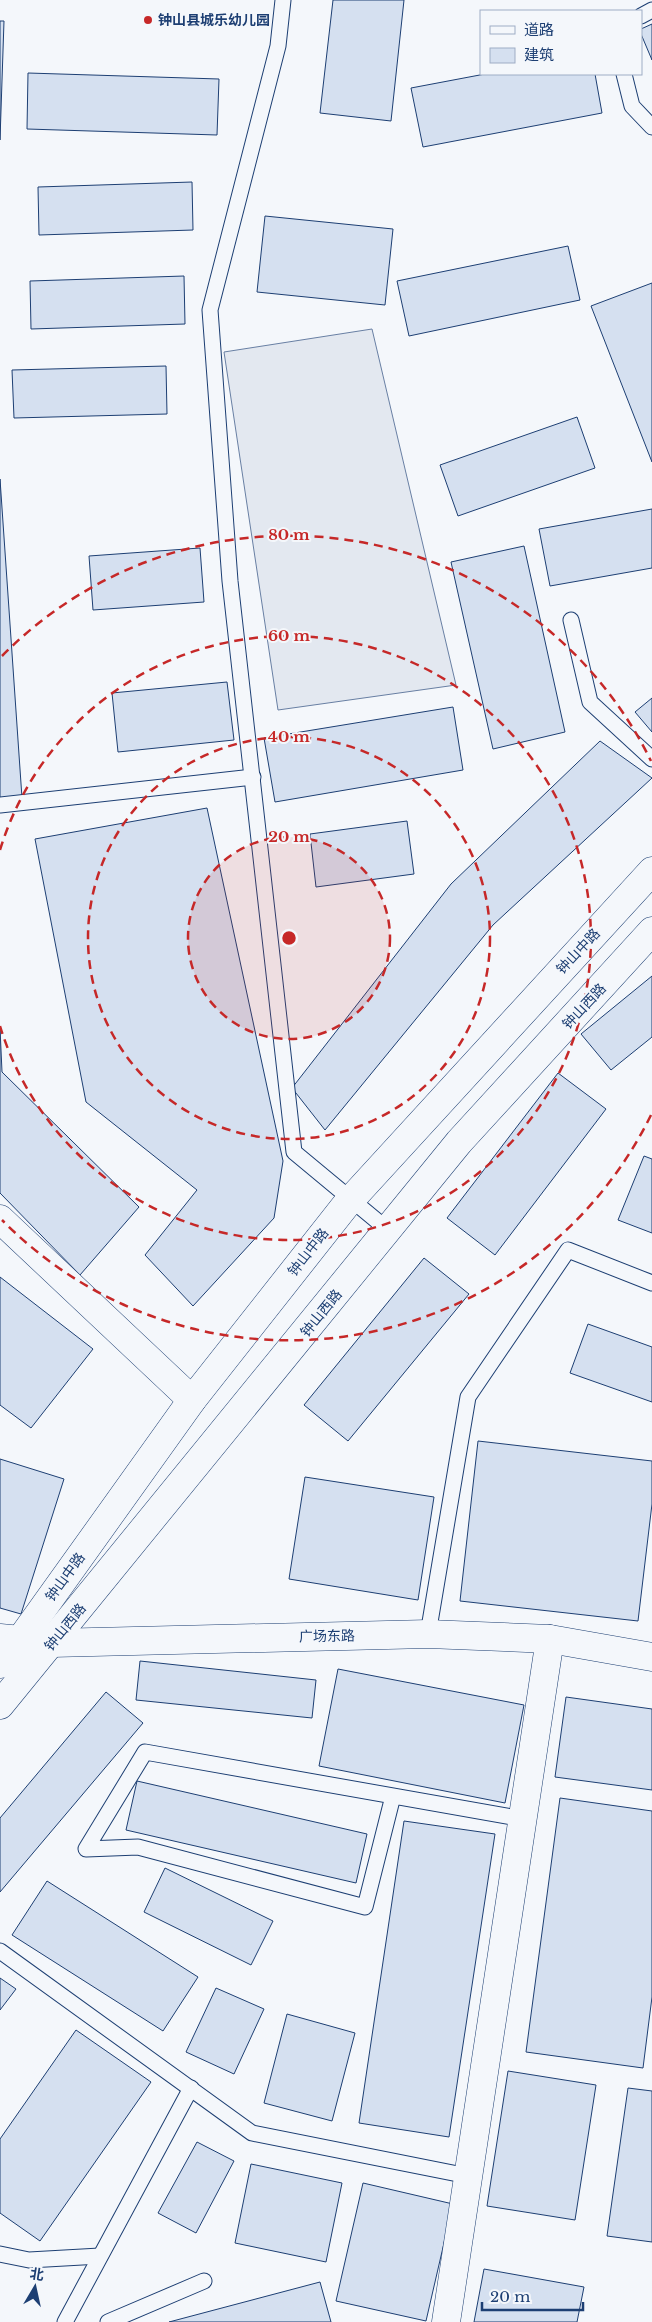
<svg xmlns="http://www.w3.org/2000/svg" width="652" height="2322" viewBox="0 0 652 2322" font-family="'Libre Baskerville','Noto Sans SC',serif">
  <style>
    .parking { fill: #e3e8f0; stroke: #687fa3 }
    .building { fill: #d5e0f0; stroke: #1d3f73 }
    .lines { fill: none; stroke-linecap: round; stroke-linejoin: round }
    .service-casing { stroke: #1d3f73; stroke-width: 17 }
    .minor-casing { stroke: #1d3f73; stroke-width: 29 }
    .tertiary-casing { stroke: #1d3f73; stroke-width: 29 }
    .secondary-casing { stroke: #1d3f73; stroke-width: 29 }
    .service { stroke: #f4f7fb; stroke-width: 15 }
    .minor { stroke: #f4f7fb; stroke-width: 28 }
    .tertiary { stroke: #f4f7fb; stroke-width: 28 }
    .secondary { stroke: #f4f7fb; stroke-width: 28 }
    .ring { fill: none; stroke: #c62828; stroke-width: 2.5; stroke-dasharray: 9 6 }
    .poi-dot { fill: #c62828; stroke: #f4f7fb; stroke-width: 2 }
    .labels { text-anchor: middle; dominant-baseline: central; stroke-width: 4; stroke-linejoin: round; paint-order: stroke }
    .poi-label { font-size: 14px; font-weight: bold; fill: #1d3f73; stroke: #f4f7fb; text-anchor: start }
    .street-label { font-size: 14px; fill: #1d3f73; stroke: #f4f7fb }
    .centre { fill: #c62828; stroke: #f4f7fb; stroke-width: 2.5 }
    .ring-label { font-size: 15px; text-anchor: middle; font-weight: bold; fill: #c62828; stroke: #f4f7fb; stroke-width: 4; stroke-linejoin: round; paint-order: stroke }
  </style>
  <rect width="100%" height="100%" fill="#f4f7fb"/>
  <path class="parking" d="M372,329L456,685L278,710L224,352Z"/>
  <g class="building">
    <path d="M333,0H404L391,121L320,113Z"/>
    <path d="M0,21H4L0,140Z"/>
    <path d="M652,24V60L641,34V29Z"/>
    <path d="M28,73L219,79L217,135L27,129Z"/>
    <path d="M485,74H595L602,113L423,147L411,88Z"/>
    <path d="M192,182L193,230L39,235L38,187Z"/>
    <path d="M265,216L393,229L385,305L257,292Z"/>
    <path d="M568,246L580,300L409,336L397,281Z"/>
    <path d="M184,276L185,324L31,329L30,281Z"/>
    <path d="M652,283V462L591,306Z"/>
    <path d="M166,366L167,414L14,418L12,370Z"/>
    <path d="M577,417L595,468L458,516L440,465Z"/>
    <path d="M0,479L22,798L0,800Z"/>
    <path d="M652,509V568L550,586L539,529Z"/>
    <path d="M524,546L565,732L493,749L451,562Z"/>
    <path d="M200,548L204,602L93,610L89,556Z"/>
    <path d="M227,682L234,740L118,752L112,693Z"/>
    <path d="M652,698V732L635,712Z"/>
    <path d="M453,707L463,770L275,802L264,738Z"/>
    <path d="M600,741L652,778L493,925L325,1130L292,1088L451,884Z"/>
    <path d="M207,808L283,1161L274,1218L193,1306L145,1255L197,1190L86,1102L35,839Z"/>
    <path d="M407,821L414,874L316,887L310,834Z"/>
    <path d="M652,976V1037L611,1070L581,1034Z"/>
    <path d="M0,1028L2,1072L139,1207L80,1275L0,1193Z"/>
    <path d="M558,1073L606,1109L495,1255L447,1218Z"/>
    <path d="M644,1156L652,1159V1233L618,1220Z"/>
    <path d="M424,1258L469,1294L348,1441L304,1405Z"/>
    <path d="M0,1277L93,1349L31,1428L0,1405Z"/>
    <path d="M588,1324L652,1347V1402L570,1373Z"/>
    <path d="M478,1441L652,1461V1504L638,1621L460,1601Z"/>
    <path d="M0,1459L64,1479L21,1614L0,1608Z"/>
    <path d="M305,1477L434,1497L418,1600L289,1579Z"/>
    <path d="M140,1661L316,1680L312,1718L136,1700Z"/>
    <path d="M338,1669L524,1705L505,1803L319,1766Z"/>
    <path d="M106,1692L143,1723L0,1892V1818Z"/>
    <path d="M566,1697L652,1709V1790L555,1777Z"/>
    <path d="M137,1781L367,1834L356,1883L126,1830Z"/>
    <path d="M560,1798L652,1811V1997L643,2068L526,2052Z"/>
    <path d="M404,1821L495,1834L449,2137L359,2123Z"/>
    <path d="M165,1868L273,1921L251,1965L144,1912Z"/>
    <path d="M47,1881L198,1977L163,2031L12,1935Z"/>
    <path d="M0,1978L16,1989L0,2010Z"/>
    <path d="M216,1988L264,2009L234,2074L186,2052Z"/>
    <path d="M287,2014L355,2033L332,2121L264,2103Z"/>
    <path d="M76,2030L151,2082L40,2241L0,2213V2139Z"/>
    <path d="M508,2071L596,2085L575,2220L487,2206Z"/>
    <path d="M628,2088L652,2091V2242L607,2236Z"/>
    <path d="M197,2142L234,2161L196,2233L158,2213Z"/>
    <path d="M251,2164L342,2183L326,2262L235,2243Z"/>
    <path d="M363,2183L453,2204L426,2321L336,2301Z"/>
    <path d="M484,2269L584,2287L577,2322H474Z"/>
    <path d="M320,2282L331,2322H169Z"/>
  </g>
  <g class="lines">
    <g class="service-casing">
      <g id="service">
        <path d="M283,0L278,46L210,310L230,581L294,1152L388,1230"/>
        <path d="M641,16L652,10"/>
        <path d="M624,74L632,106L652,127"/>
        <path d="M571,620L590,702L652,759"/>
        <path d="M0,805L253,777"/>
        <path d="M428,1634L468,1397L568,1250L652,1283"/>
        <path d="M393,1796L365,1907L138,1847L86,1849L145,1752L523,1819"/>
        <path d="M0,1951L252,2133L468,2176"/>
        <path d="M0,2254L29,2260L100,2256"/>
        <path d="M65,2322L191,2088"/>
        <path d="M108,2322L204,2281"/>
      </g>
    </g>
    <g class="minor-casing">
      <path id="minor" d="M446,2322L550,1639"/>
    </g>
    <g class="tertiary-casing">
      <g id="tertiary">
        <path d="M0,1219L192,1400"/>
        <path d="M0,1638L52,1643L428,1634L550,1639L652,1657"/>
      </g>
    </g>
    <g class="secondary-casing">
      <g id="secondary">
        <path d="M0,1664L21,1639L192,1400L345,1206L652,871"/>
        <path d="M0,1705L459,1142L652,931"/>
      </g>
    </g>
    <use href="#service" class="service"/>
    <use href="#minor" class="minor"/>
    <use href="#tertiary" class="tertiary"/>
    <use href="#secondary" class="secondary"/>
  </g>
  <circle cx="289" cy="938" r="101" fill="#c62828" fill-opacity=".12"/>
  <g class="ring">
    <circle cx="289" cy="938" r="101"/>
    <circle cx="289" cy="938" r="201"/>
    <path d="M0 850A302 302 0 1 1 0 1026"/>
    <path d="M651 1115A403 403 0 0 1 2 1220M2 656A403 403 0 0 1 651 761"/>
  </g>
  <circle class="poi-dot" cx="148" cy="20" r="5"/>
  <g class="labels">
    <g class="poi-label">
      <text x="158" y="20">钟山县城乐幼儿园</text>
    </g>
    <g class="street-label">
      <text transform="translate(578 951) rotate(-47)">钟山中路</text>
      <text transform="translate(584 1006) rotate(-47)">钟山西路</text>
      <text transform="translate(308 1252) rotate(-52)">钟山中路</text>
      <text transform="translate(321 1313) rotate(-51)">钟山西路</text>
      <text transform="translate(65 1577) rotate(-54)">钟山中路</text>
      <text transform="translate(65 1627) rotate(-51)">钟山西路</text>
      <text transform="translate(327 1636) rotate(-1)">广场东路</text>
    </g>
  </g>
  <circle cx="289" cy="938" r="8" class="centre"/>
  <g class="ring-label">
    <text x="289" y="540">80 m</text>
    <text x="289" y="641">60 m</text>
    <text x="289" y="742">40 m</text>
    <text x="289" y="842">20 m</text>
  </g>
  <rect x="480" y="10" width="162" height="65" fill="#f4f7fb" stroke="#9eadc5"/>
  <rect x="490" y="26" width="25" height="8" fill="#f4f7fb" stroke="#9eadc5"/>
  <text x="524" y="35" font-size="15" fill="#1d3f73">道路</text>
  <rect x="490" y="48" width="25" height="15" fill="#d5e0f0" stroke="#9eadc5"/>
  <text x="524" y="60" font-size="15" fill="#1d3f73">建筑</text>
  <g transform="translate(35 2287) rotate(9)" stroke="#f4f7fb" stroke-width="4" paint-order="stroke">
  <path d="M0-4L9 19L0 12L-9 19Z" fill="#1d3f73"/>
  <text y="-8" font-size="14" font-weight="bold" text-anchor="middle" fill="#1d3f73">北</text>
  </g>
  <path d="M482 2302v8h101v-8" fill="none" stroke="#1d3f73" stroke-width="2.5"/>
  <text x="490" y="2302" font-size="15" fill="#1d3f73" stroke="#f4f7fb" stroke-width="4" paint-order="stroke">20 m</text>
</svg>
